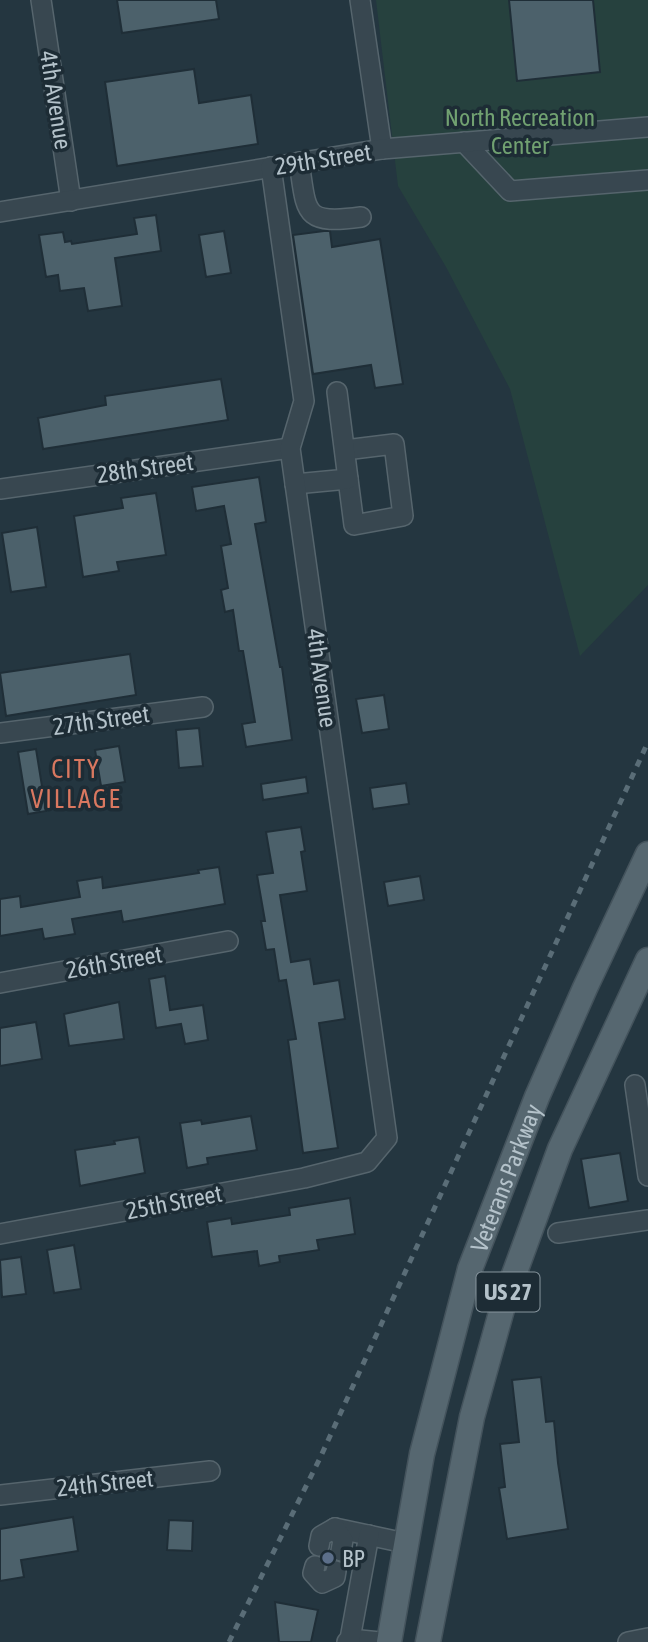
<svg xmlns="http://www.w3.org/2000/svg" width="648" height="1642" viewBox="0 0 648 1642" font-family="'Asap Condensed',sans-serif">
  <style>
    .green { fill: #26413e }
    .building { fill: #4c616b; stroke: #1f2e37; stroke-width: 2 }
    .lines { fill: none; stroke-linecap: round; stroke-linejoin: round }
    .minor-casing { stroke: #56656d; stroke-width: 22 }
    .major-casing { stroke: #44535c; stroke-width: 27 }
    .minor { stroke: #384750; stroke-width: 19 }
    .major { stroke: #566770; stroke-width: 24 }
    .rail { stroke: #5a6d77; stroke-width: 5; stroke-dasharray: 7 7; stroke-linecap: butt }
    .service-dot { fill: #5c6f8a; stroke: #1d2c35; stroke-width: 2.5 }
    .labels { text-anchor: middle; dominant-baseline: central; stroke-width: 7; stroke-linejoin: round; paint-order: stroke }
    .shield { fill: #1d2c35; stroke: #87959d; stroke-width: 2 }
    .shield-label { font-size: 23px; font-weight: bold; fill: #b4c2ca }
    .street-label { font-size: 24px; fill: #b4c2ca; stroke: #1d2c35 }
    .park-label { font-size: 24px; fill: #71a171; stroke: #1d2c35 }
    .poi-label { font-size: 24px; fill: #b4c2ca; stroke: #1d2c35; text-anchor: start }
    .neighbourhood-label { font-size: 26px; letter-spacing: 2px; fill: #d97860; stroke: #1d2c35 }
  </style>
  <rect width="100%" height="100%" fill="#243640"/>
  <path class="green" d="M376,0H648V585L580,656L510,389L446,267L398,186Z"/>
  <g class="building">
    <path d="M117,0H216L219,19L122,33Z"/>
    <path d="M509,0H593L600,72L517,81Z"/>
    <path d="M194,69L199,103L251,95L258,144L117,166L105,82Z"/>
    <path d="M156,215L161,251L115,258L122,306L88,311L84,288L60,291L58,275L46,277L39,235L63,232L65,242L71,241L72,244L137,234L134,218Z"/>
    <path d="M224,231L231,273L206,277L199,235Z"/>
    <path d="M324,231H330L332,247L380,239L403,384L375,388L371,365L313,374L293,235Z"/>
    <path d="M221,379L228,420L43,449L38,418L106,405L105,396Z"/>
    <path d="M259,477L266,522L255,524L280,667H282L292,740L246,747L242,724L255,722L243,651H239L233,610L225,612L221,590L228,588L221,546L231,544L224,506L196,511L192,487Z"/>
    <path d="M156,493L166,555L117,562L119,571L83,577L74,516L123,508L121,498Z"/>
    <path d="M37,527L46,587L11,592L2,533Z"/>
    <path d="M130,654L136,695L6,716L0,673Z"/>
    <path d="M384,695L389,729L362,733L356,699Z"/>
    <path d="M199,728L203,766L179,768L176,730Z"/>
    <path d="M119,746L125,782L101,786L95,750Z"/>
    <path d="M36,749L46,811L28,814L18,752Z"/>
    <path d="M306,777L308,793L263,800L261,784Z"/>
    <path d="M406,783L409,804L373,809L370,788Z"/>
    <path d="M301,827L305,851L301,852L307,891L280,895L291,962L310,959L314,984L339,980L345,1019L319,1023L338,1148L303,1153L288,1040L296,1039L286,980L279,981L274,949L266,950L261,921H265L257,875L273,873L266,832Z"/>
    <path d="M219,867L225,904L123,922L121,911L72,919L75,934L44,939L42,929L0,936V899L20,896L21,907L80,897L77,881L102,877L103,888L199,873L198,870Z"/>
    <path d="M420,876L424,900L388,906L384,882Z"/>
    <path d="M165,976L170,1010L203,1005L208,1040L185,1044L181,1024L156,1028L149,979Z"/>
    <path d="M119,1002L124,1039L69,1046L64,1014Z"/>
    <path d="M36,1022L42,1059L0,1066V1028Z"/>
    <path d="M251,1116L257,1150L207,1158L208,1164L187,1168L180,1123L201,1120L202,1124Z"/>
    <path d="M139,1137L145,1173L80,1186L75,1150L115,1144L114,1141Z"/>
    <path d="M620,1153L628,1201L589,1208L581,1159Z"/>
    <path d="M350,1198L355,1234L317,1240L319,1250L279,1256L280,1262L259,1266L257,1251L212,1257L207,1222L231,1218L232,1224L290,1215L289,1208Z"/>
    <path d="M74,1245L81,1289L54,1293L47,1250Z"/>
    <path d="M21,1257L26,1294L2,1297L0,1260Z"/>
    <path d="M541,1377L546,1422L554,1421L558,1463L568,1529L507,1539L499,1488L505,1487L500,1444L519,1442L512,1380Z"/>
    <path d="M73,1517L78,1551L21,1560L24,1577L0,1581V1529Z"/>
    <path d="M169,1520L193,1521L192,1551L167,1550Z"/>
    <path d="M275,1602L318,1610L311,1642H279Z"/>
  </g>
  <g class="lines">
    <g class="minor-casing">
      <g id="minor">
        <path d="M41,0L71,201"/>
        <path d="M360,0L382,149"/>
        <path d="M464,142L510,191L648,180"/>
        <path d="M299,162C307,213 302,225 361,217"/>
        <path d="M0,212L382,149L648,127"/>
        <path d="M345,450L394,444L403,516L354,525L348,479"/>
        <path d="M295,484L348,479L337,392"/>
        <path d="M0,489L290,448"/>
        <path d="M0,733L203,707"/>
        <path d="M0,983L228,941"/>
        <path d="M635,1085L648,1176"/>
        <path d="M558,1233L648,1220"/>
        <path d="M0,1234L304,1178L367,1162L387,1138L290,448L304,401L271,167"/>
        <path d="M0,1495L210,1471"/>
        <path d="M335,1528L405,1543"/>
        <path d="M319,1546L321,1536L335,1528L343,1540L341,1551"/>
        <path d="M315,1566L313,1573L322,1583L335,1577L336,1571"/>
        <path d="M350,1639L380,1642"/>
        <path d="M347,1642L350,1639L369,1535"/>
        <path d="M628,1642L648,1638"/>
      </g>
    </g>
    <g class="major-casing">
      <g id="major">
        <path id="s1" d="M389,1642L422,1454L470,1269L537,1097L585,988L648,854"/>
        <path d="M428,1642L472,1417L504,1302L560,1149L648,960"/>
      </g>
    </g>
    <use href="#minor" class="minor"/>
    <use href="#major" class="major"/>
    <path class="rail" d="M229,1642L320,1458L648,742"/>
  </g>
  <circle class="service-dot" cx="328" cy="1558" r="7"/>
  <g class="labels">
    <rect class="shield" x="476.5" y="1272.5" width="63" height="39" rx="5"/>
    <g class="shield-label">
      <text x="508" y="1292">US 27</text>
    </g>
    <g class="street-label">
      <text transform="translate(56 100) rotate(81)">4th Avenue</text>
      <text transform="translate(323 159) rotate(-9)">29th Street</text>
      <text transform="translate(145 468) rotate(-8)">28th Street</text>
      <text transform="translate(322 678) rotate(82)">4th Avenue</text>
      <text transform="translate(101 720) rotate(-8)">27th Street</text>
      <text transform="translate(114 962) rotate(-10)">26th Street</text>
      <text stroke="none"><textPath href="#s1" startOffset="480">Veterans Parkway</textPath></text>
      <text transform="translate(174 1202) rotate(-11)">25th Street</text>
      <text transform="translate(105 1483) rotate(-6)">24th Street</text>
    </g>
    <g class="park-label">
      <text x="520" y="117">North Recreation<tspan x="520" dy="28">Center</tspan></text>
    </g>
    <g class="poi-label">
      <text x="342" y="1558">BP</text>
    </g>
    <g class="neighbourhood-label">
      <text x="76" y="769">CITY<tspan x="76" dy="30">VILLAGE</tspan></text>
    </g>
  </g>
</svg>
